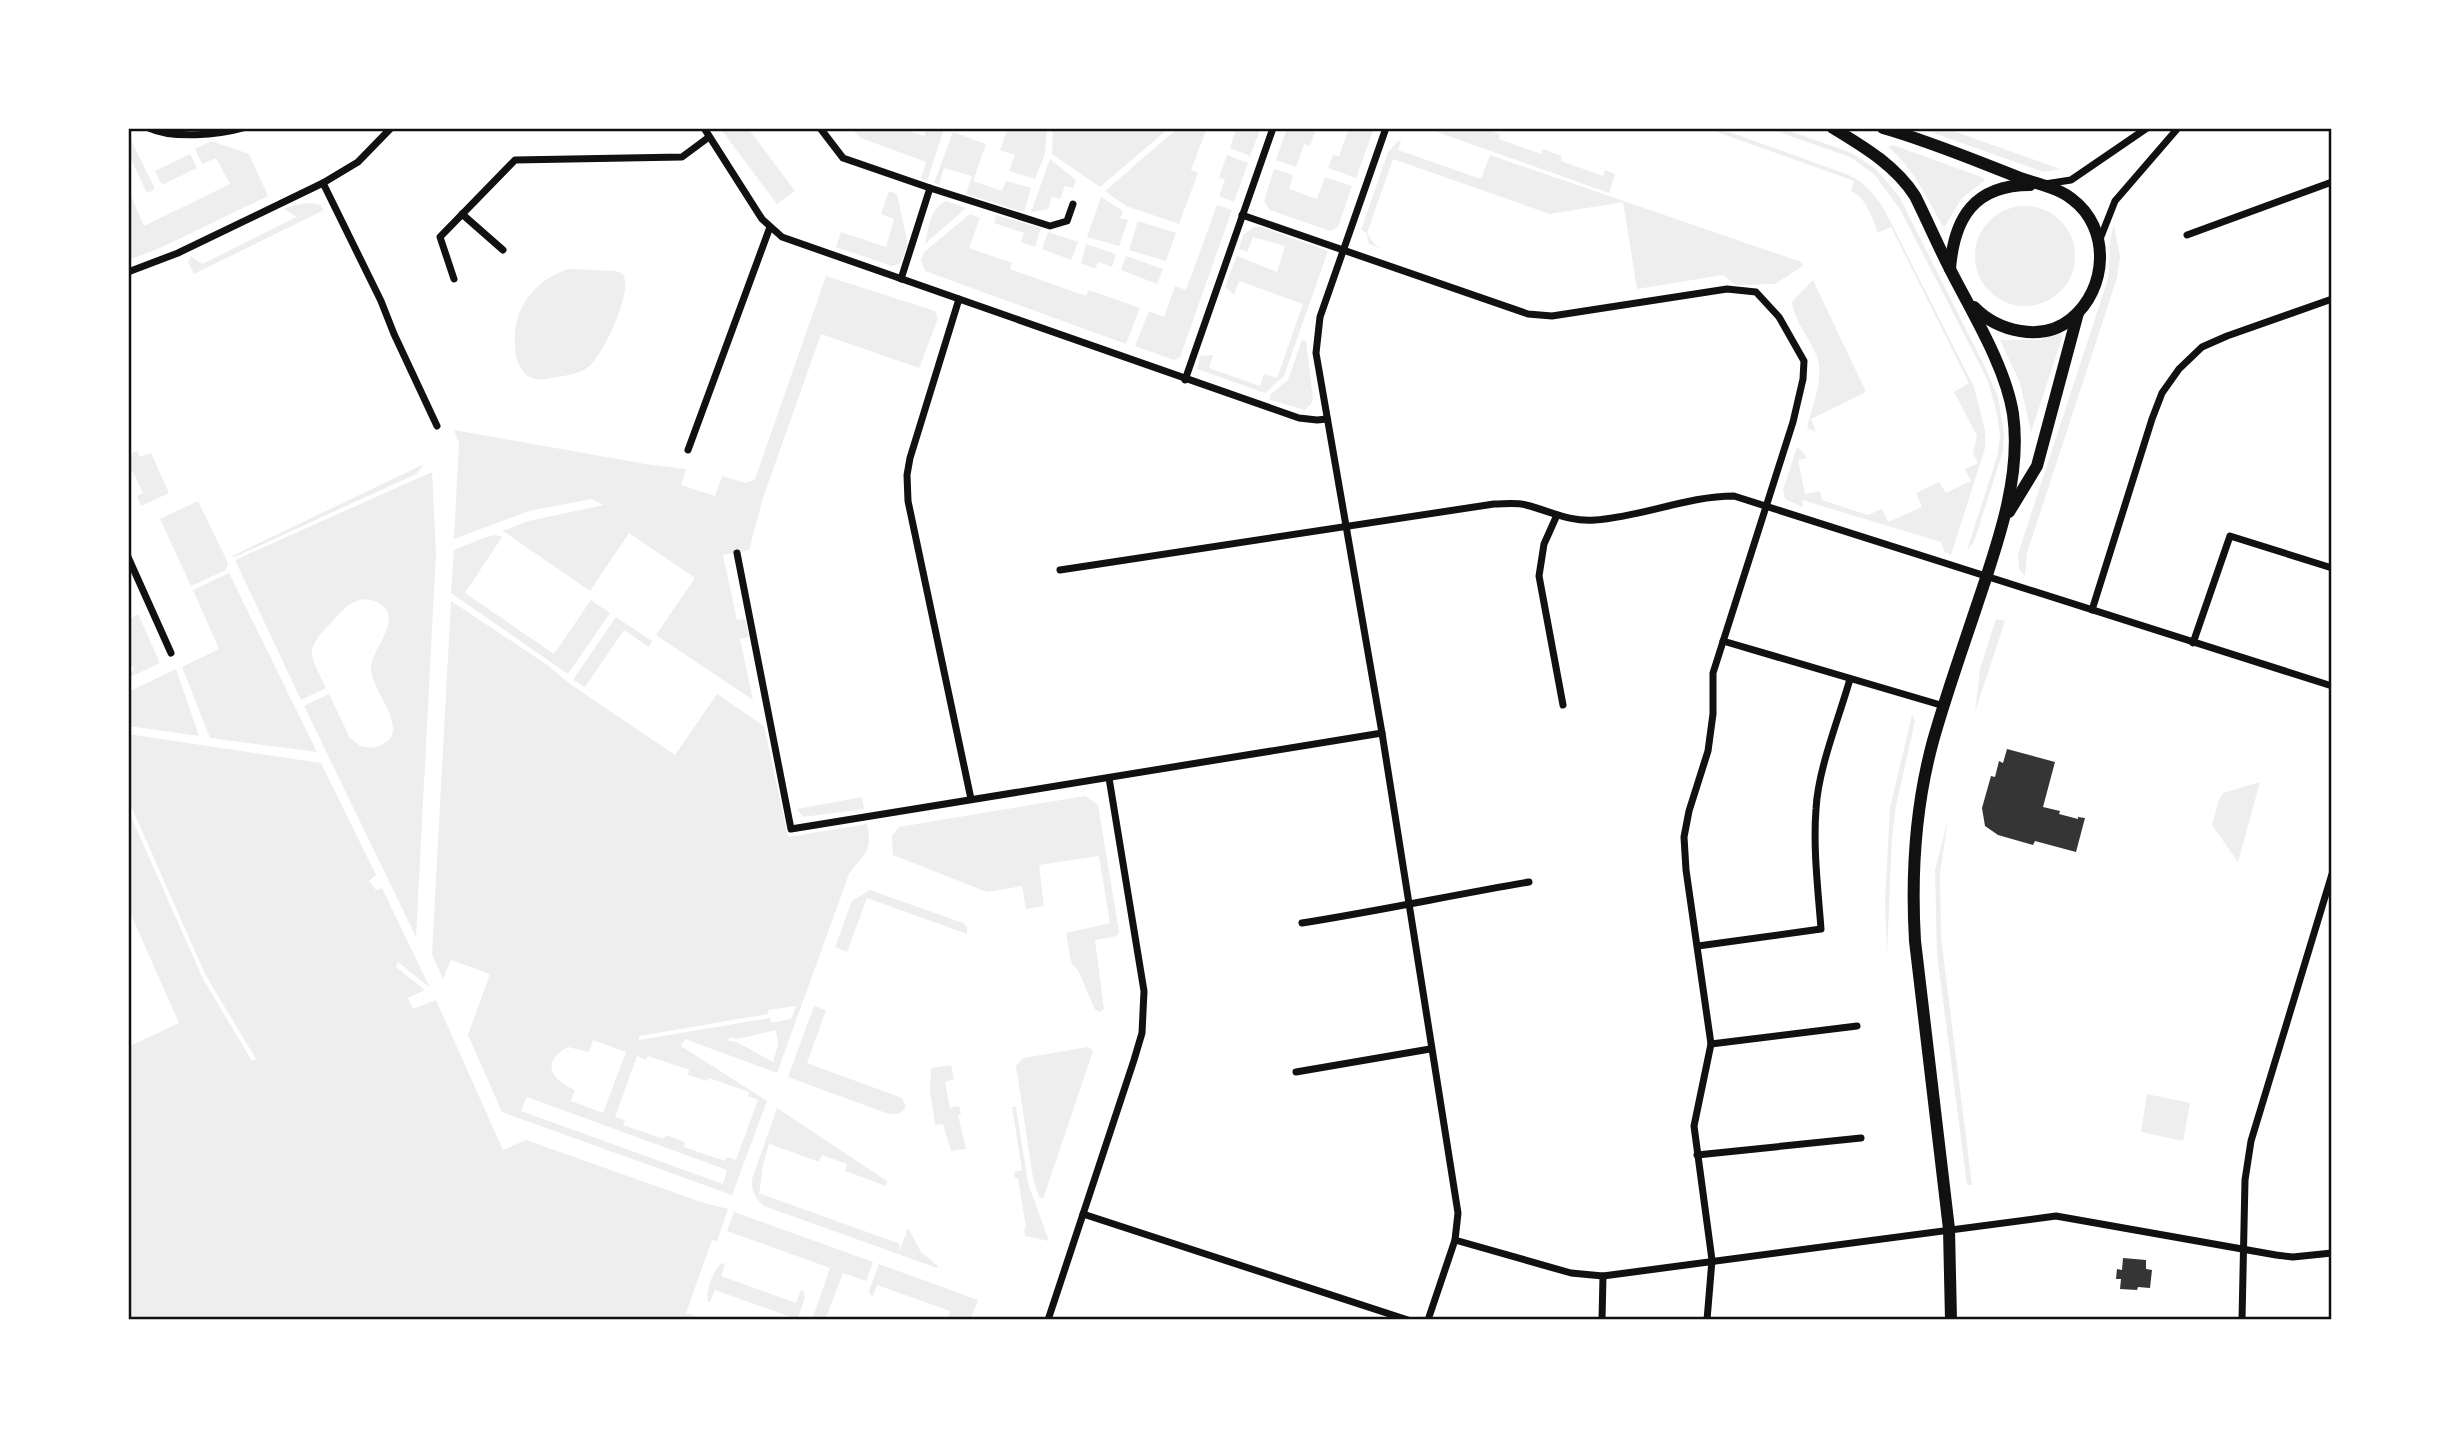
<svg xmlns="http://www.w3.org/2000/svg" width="2460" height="1448" viewBox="0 0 2460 1448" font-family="Quicksand,sans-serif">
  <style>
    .green { fill: #eee; fill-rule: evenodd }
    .building { fill: #353535 }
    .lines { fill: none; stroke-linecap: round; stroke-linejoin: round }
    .minor { stroke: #111; stroke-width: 7 }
    .tertiary { stroke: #111; stroke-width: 12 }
    .neatline { fill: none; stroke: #111; stroke-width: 2.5 }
  </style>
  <rect width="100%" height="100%" fill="#fff"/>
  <g class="green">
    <path d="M720,128H748L795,191L777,204Z"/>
    <path d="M851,128H901L924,136L927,128L944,129L927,181L921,179L926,162L861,138Z"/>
    <path d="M1008,128H1047L1045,154L1035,179L1009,171L1015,155L1000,150Z"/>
    <path d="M1053,128H1169L1100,187L1052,154Z"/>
    <path d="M1178,128H1207L1191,170L1198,173L1179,224L1126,206L1105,191Z"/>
    <path d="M1223,128H1261L1250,156L1230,148L1235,132Z"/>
    <path d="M1287,128H1301L1315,132L1310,146L1304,144L1296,167L1276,160Z"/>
    <path d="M1349,128H1374L1356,178L1328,168L1333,155L1339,156Z"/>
    <path d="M1426,128H1467L1480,132L1482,128L1500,134L1499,139L1541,154L1543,149L1562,156L1561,161L1603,176L1605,170L1615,174L1609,193Z"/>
    <path d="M1706,128H1718L1849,175C1865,183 1875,195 1884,209L1974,387L1985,430V448L1951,555L1945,552L1941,542L1802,500L1803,507L1785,499L1783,490L1797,447L1802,451L1807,458L1798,460L1805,494L1820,491L1822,500L1868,515L1882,509L1888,522L1922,507L1916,493L1939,482L1946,493L1971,481L1965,469L1978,463L1973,453L1977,436L1954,392L1969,383L1891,227L1878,233C1872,218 1867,198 1851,191L1854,181Z"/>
    <path d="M1767,128H1781L1852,153L1876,169L1899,196L1986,369L1998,397L2004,434L2003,451L1974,542L1967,550L1997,457L2000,436L1997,414L1988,381L1901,211L1875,175L1850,157Z"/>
    <path d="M1919,128H1945L2060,169L2044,172Z"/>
    <path d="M953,132L986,144L973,181L1002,191L1006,181L1031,188L1024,212L966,194L972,176L944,168L939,185L934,183Z"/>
    <path d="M128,134L155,189L147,193L128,153Z"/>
    <path d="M211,141L249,154L268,196L160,248L131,259L128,253V200L132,198L144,226L230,184L216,158L202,164L195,149Z"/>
    <path d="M1398,141H1401L1398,150L1481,179L1490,155L1801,262L1803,266L1775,284L1736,285L1723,275L1637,289L1623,202L1550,214L1393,159L1367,233L1375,245L1386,250L1369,244L1366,232L1361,230L1388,152Z"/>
    <path d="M1893,145L1984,178L1985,180L1962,198L1945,226H1943C1926,198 1915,169 1888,147Z"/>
    <path d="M190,154L197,168L162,185L155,171Z"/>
    <path d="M1227,155L1248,163L1234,202L1219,196L1225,180L1219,177Z"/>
    <path d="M1050,159L1076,180L1073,188L1065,186L1060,199L1052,197L1048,209L1031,212Z"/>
    <path d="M1274,169L1293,175L1289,189L1317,199L1325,177L1352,186L1338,227L1330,231L1270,210L1264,201Z"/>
    <path d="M889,191L897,194L908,245L900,263L892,266L836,247L841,232L886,247L894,219L881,214Z"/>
    <path d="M1101,197L1123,211L1120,218L1128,220L1119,246L1087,237Z"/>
    <path d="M946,201L966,208L925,244C929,228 929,209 946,201Z"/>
    <path d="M310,203L320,205L324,210L194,274L188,262L191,256L202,264L297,217L284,209L295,205Z"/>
    <path d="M1217,205L1232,210L1180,357L1174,360L1135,346L1149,311L1164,317L1175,286L1186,290Z"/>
    <circle cx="2025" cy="256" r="50"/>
    <path d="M970,214L980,218L969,248L1012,263L1010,269L1086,296L1089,290L1140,308L1126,344L925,271L921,261L924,252Z"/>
    <path d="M996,215L1041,228L1035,247L1021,242L1024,233L994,223Z"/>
    <path d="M1138,221L1176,233L1166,261L1129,250Z"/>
    <path d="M2114,225L2120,257L2117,278L2027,553L2025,576L2019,569L2018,554L2108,279C2111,260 2108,242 2114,225Z"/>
    <path d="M1254,227H1262L1328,251L1284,376L1265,393L1197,369L1200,356L1213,355L1209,368L1260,386L1264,374L1277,378L1303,304L1239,281L1234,295L1225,287L1237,256L1277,272L1285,246L1253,237L1247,252L1239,249L1243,235Z"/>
    <path d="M1048,232L1078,242L1071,260L1042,249Z"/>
    <path d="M1086,244L1116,254L1112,267L1098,262L1095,269L1081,263Z"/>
    <path d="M1126,256L1163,269L1157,284L1121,270Z"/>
    <path d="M569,269L616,271C620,273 622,272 624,277C632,293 602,359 587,368C577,375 562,376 551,378C540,381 529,380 522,370C517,363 515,354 515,345C512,309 535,279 569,269Z"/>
    <path d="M826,276L935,311L938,318L919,368L821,334L763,498L749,550L723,555L737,620L745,619L749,637L740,639L753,700L656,635L695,578L629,533L590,591L503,531L528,521L604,505L591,499L529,511L454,539L459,443L454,430L645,464L686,469L681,485L715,496L722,476L746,483L755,479Z"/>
    <path d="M1813,280L1866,392L1811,419L1816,432L1807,428C1811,408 1825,378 1817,357C1810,338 1795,323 1792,302Z"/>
    <path d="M2059,332L2062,338L2031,432L2020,383L2000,340H2041Z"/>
    <path d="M1302,340L1306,341L1313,399L1311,404L1305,410L1270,400L1271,394L1288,380Z"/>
    <path d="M137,451L140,457L151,453L169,493L141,506L137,496L143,493L133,472L128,474V455Z"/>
    <path d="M424,464L416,474L235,557L232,556Z"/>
    <path d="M432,472L436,553L416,937L304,706L329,694L350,738L360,746L371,748C421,738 370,692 371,668C371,648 411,612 371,600C352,595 339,615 327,627C302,652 313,659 326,688L301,700L235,560Z"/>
    <path d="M198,501L228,563L226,570L191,586L160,519Z"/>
    <path d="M496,535L502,537L465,593L554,654L591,600L610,613L568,674L451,593L454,550L486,537Z"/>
    <path d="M229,573L317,752L210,738L182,667L219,649L193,590Z"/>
    <path d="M451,601L546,664L570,684L675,755L717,694L764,726L788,837L867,824C873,855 864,851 849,874L777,1073L685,1039L681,1046L767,1101L732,1195L502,1112L468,1035L490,974L451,960L443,979L432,954ZM796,1006L791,1019L771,1023L770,1018L639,1040V1036L768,1014V1010ZM776,1030L778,1045L773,1062L737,1042L728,1041L730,1037L738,1039ZM593,1040L626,1052L603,1113L571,1101L575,1090C551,1080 540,1062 568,1047L589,1052ZM637,1056L646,1060L648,1056L689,1070L688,1075L707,1081L709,1078L749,1092L748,1096L758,1100L736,1160L727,1157L725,1161L684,1147L685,1142L666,1135L664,1139L623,1125L625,1120L615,1117ZM527,1097L727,1170L723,1184L521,1111Z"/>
    <path d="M138,614L160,663L128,678V674L134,670L128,657V620Z"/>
    <path d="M616,617L652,641L649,647L624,630L585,687L573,680Z"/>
    <path d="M1996,619L2005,621L1975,712L1980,669Z"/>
    <path d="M176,669L199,736L128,726V692Z"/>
    <path d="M1912,715L1915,721L1896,806L1892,837L1887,955L1885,902L1890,808Z"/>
    <path d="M128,734L321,763L376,875L369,881L376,890L382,888L430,988L398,962L396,967L425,990L408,998L413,1009L436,1000L503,1150L526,1140L701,1202L728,1209L717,1241L712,1240L686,1313L706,1320H128V1047L179,1023L128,908V810L203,979L252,1061L256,1059L205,974L128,799Z"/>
    <path d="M2260,782L2238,862L2212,825L2219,800L2223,793Z"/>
    <path d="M1085,796L1098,805L1119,932L1117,936L1095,940L1104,1009L1100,1012L1095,1010L1079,972L1071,962L1066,933L1110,923L1099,856L1039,865L1044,906L1026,909L1022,886L987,892L893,855L892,836L899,827Z"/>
    <path d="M862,797L864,809L803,817L797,809Z"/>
    <path d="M1948,819L1940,873L1941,937L1972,1185H1967L1937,954L1935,870Z"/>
    <path d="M870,890L963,923L967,927V934L867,898L847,952L835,947L852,901Z"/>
    <path d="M814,1006L826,1010L807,1063L902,1098L906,1107C900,1115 895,1115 886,1113L788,1077Z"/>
    <path d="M1088,1047L1093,1051L1043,1199L1039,1197L1033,1178L1016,1066L1023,1058Z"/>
    <path d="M951,1065L954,1079L945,1082L950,1108L959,1106L961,1114L958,1115L966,1149L951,1151L943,1124L935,1125L930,1090L931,1068Z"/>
    <path d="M2147,1094L2190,1103L2183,1141L2141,1132Z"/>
    <path d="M1012,1107H1016L1028,1183L1049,1241L1025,1236L1024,1229L1026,1228L1018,1178H1015L1014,1172L1022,1170Z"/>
    <path d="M777,1108L887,1181L886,1186L845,1171L847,1164L822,1155L819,1162L770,1144L771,1138L763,1164L759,1196L761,1194L900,1244L899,1252L908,1228L921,1252L938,1266L937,1268L764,1206C755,1198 751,1191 752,1179Z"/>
    <path d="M734,1212L873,1262L866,1281L843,1273L825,1320H812L830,1268L727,1231Z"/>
    <path d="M722,1263L725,1264L721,1276L796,1303L801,1290L804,1292L805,1298L797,1320H790L791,1317L715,1290L710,1302H708C705,1292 713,1269 722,1263Z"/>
    <path d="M879,1264L978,1300L970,1320H947L950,1311L877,1285L872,1297L869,1291Z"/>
  </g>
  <g class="building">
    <path d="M2007,749L2055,762L2043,807L2060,811L2059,814L2078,819V817L2085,818L2076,852L2035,841L2033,845L1998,835L1985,826L1982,808L1991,776L1995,777L1999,761L2003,763Z"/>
    <path d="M2123,1258L2146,1260V1269L2152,1270L2150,1288L2138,1287L2137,1290L2120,1289L2121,1279H2116L2117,1269L2122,1270Z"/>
  </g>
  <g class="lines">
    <g class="minor">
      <path d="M149,128C172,139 219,135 243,128"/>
      <path d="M704,128L762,219L782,237L1299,418L1317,420L1327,419"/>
      <path d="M820,128L843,158L930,188L901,279"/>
      <path d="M1386,128L1320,317L1316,353L1382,733L1458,1213L1455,1240L1571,1273L1603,1276L2056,1216L2276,1255L2293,1257L2332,1253"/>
      <path d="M323,183L381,301L394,334L437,426"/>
      <path d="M2045,184L2071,180L2147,128"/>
      <path d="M930,188L1050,226L1067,221L1073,204"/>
      <path d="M462,214L503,250"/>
      <path d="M1242,215L1528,314L1552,316L1727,289L1756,292L1779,317L1804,361L1803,379L1793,422L1713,673V714L1708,751L1689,811L1684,837L1686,870L1711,1044L1694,1126L1712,1260L1707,1320"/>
      <path d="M2187,235L2332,182"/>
      <path d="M2100,239L2115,201L2178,128"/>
      <path d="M128,272L178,253L323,183L358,162L391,128"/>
      <path d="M454,279L440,237L515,160L682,157L709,137"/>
      <path d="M959,299L910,458L907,475L908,501L971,799"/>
      <path d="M1185,380L1272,131"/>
      <path d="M688,450L770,227"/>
      <path d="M1557,515L1544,544L1539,576L1563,705"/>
      <path d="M737,553L791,829L1382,733"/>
      <path d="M128,557L171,653"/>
      <path d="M1060,570L1494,504C1504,504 1516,502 1526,505C1550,511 1569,522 1595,520C1642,517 1687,496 1734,496L2332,686"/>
      <path d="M2092,610L2152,419L2162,393L2179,369L2202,347L2227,336L2332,299"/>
      <path d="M1723,641L1944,706"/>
      <path d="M2193,643L2230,536L2332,568"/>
      <path d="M1302,923C1378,911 1453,895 1529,882"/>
      <path d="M1698,946L1821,929C1818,889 1813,849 1816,809C1818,769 1839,718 1850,679"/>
      <path d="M1711,1044L1857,1026"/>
      <path d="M1296,1072L1430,1049"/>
      <path d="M1697,1155L1861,1138"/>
      <path d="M1083,1214L1408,1320"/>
      <path d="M1048,1320L1134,1060L1142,1033L1144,991L1109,778"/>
      <path d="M1428,1320L1455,1240"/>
      <path d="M1602,1320L1603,1276"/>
      <path d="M2242,1320L2245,1180L2251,1141L2332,874"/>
    </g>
    <g class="tertiary">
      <path d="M1833,128C1864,147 1895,165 1915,196C1928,222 1939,248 1952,273C1973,314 2006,368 2013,414C2022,477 1997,545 1977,605C1962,650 1946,695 1933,741C1915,807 1911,873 1915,941L1949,1229L1951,1320"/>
      <path d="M1883,128C1929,141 1974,160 2018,177C2036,184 2057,187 2072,199C2111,228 2108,289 2071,319C2042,343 1997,331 1974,307"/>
      <path d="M1950,269C1954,218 1974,185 2030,185"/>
      <path d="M2009,512L2037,466L2078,313"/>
    </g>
  </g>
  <rect width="2460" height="1448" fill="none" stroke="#ffffff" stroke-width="259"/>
  <rect x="130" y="130" width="2200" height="1188" class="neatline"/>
</svg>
